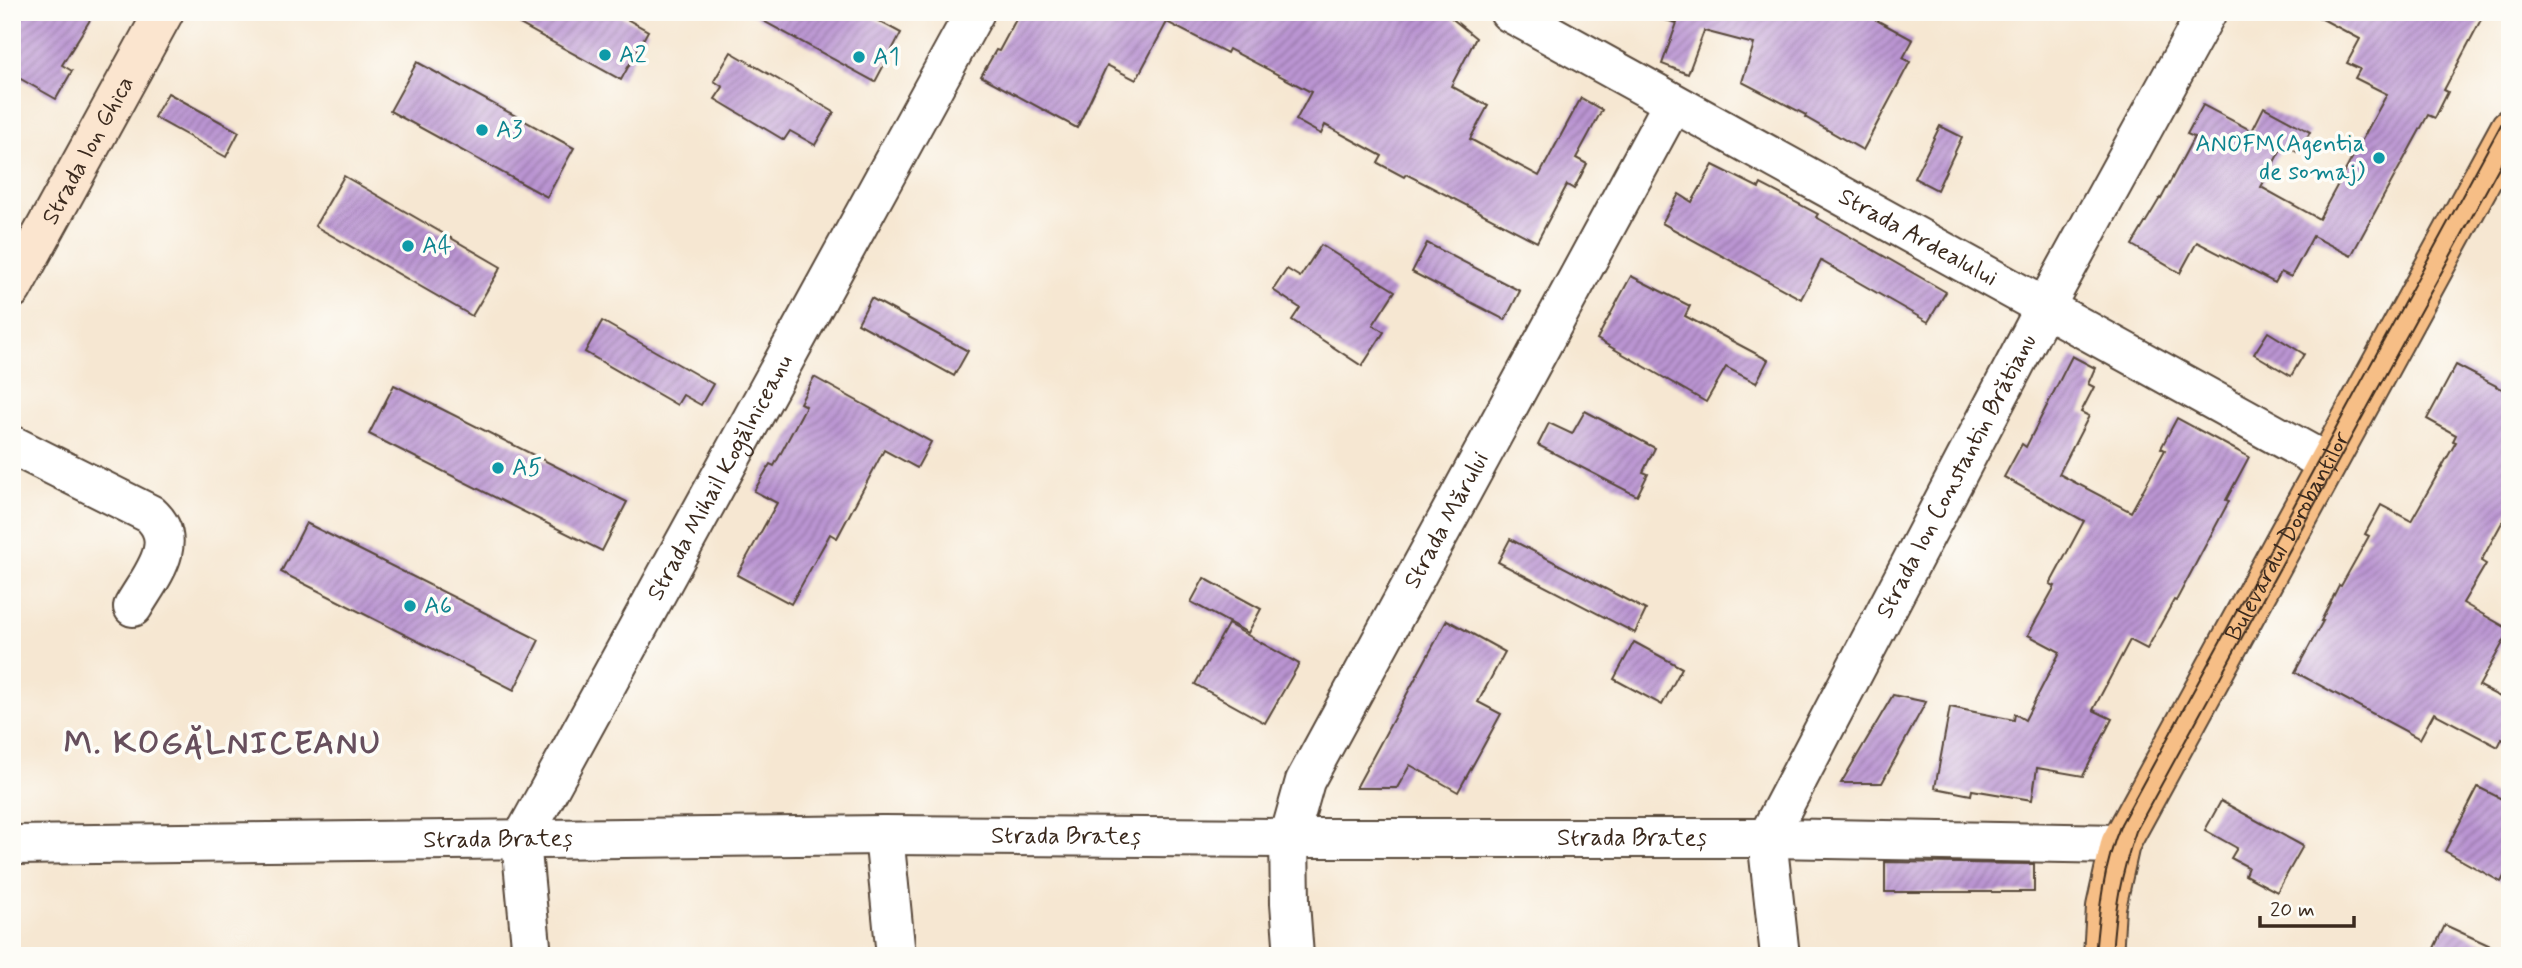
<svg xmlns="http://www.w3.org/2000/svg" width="2522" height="968" viewBox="0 0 2522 968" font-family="Mynerve,sans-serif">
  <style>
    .building { fill: url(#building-hatch) }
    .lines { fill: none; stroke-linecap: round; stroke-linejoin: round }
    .street-casing { stroke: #574639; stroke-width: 42 }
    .secondary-casing { stroke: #574639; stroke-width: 42 }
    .primary-casing { stroke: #574639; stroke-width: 42 }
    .street { stroke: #fff; stroke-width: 38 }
    .secondary { stroke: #fbe5cf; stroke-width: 38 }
    .primary { stroke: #f6be86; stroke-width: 38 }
    .tram { stroke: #3b2a1e; stroke-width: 2 }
    .culture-dot { fill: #0f9aa8; stroke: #fdfcf7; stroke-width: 2.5 }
    .labels { text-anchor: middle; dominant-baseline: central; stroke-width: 7; stroke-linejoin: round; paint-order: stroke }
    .culture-label { font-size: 24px; fill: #0d838f; stroke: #fdfcf7; text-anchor: start }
    .street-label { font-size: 24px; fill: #3b2a1e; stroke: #fdfcf7 }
    .district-label { font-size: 32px; font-weight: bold; letter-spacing: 2px; fill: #674f5d; stroke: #fdfcf7 }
  </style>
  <defs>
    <pattern id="building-hatch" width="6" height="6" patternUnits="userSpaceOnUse" patternTransform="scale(1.75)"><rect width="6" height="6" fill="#ba94d2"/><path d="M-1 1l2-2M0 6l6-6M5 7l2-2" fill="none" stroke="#9879aa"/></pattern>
  </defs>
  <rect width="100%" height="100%" fill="#fdfcf7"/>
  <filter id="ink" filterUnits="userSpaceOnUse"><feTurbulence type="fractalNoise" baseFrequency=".0143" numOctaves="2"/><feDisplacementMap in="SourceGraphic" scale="14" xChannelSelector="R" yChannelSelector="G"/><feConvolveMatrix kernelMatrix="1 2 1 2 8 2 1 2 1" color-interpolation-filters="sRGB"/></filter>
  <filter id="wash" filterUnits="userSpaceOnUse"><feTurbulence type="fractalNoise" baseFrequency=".00686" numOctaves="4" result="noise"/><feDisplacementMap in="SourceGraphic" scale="28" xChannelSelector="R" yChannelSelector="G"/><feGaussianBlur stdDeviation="1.57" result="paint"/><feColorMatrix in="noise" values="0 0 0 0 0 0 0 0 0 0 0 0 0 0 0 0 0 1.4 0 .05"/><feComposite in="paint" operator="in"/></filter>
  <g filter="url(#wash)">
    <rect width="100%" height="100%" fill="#f6e7d2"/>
    <g id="blocks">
      <g class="building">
        <path d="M12,12H95L62,65L72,71L56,99L12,74Z"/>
        <path d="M498,12H614L648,31L621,80Z"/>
        <path d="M747,12H862L901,33L875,82Z"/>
        <path d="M1020,12H1444L1476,38L1451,86L1488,106L1470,139L1539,176L1581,98L1602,110L1576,158L1587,164L1574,189L1567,185L1537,242L1406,174L1404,177L1378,163L1382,156L1325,125L1321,134L1296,120L1311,92L1229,49L1227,53L1167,22L1136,80L1107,65L1077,128L981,76L996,50L999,51Z"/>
        <path d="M1666,12H1862L1913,40L1903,58L1910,62L1863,150L1805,117L1806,115L1742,82L1754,44L1704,31L1688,74L1662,64L1677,23L1665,20Z"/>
        <path d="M2309,12H2485L2444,90L2448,92L2435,118L2428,115L2351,256L2313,236L2291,277L2281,272L2275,283L2197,242L2180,273L2132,245L2160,198L2161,199L2194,137L2187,134L2203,105L2252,131L2264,107L2310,132L2299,153L2283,145L2261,187L2319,219L2387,94L2355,78L2360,69L2347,63L2360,39Z"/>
        <path d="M731,52L834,112L815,145L790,131L784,140L715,99L723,87L714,81Z"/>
        <path d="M417,62L574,148L547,197L390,111Z"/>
        <path d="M168,93L239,132L226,157L154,117Z"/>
        <path d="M1940,126L1962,137L1937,190L1914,178Z"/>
        <path d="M1713,165L1759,188L1761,184L1818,214L1816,217L1946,292L1928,322L1821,261L1801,299L1662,223L1679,194L1692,202Z"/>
        <path d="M344,176L501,267L472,316L315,226Z"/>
        <path d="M1427,243L1520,291L1505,320L1412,272Z"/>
        <path d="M1321,245L1395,291L1373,325L1384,332L1362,366L1292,320L1300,308L1273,290L1287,269L1300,277Z"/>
        <path d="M1631,276L1690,306L1685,316L1768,360L1756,383L1726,367L1706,402L1597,339Z"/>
        <path d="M871,298L968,351L954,376L858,323Z"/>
        <path d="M602,321L713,384L701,405L683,395L677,405L585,352Z"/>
        <path d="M2268,332L2304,354L2291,376L2254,354Z"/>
        <path d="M2072,356L2095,368L2088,384L2094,387L2081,412L2089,416L2059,474L2131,512L2165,450L2161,448L2177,418L2249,457L2226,500L2229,501L2176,601L2174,600L2147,649L2130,640L2093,710L2112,719L2083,776L2037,768L2032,800L1972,790L1971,795L1935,788L1950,707L2014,720L2015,714L2025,720L2060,652L2028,635L2055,586L2050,584L2084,521L2004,477L2022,444L2026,447Z"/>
        <path d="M2456,365L2510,393V508L2481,561L2486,564L2463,603L2510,630L2479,686L2510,702V744L2502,739L2498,747L2434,713L2420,739L2295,672L2323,621H2321L2339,585L2341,586L2369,536L2365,534L2381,505L2411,521L2456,442L2453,441L2456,435L2427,419Z"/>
        <path d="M814,377L931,442L917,468L884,450L837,538L830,534L791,604L737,575L777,503L754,491L770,464L774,466L806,406L800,403Z"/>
        <path d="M394,385L627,502L602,551L369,434Z"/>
        <path d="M1585,411L1655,448L1643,472L1648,474L1637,496L1538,445L1549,423L1572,434Z"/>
        <path d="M306,523L539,640L514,690L281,572Z"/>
        <path d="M1510,539L1646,610L1635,633L1498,562Z"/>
        <path d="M1204,578L1261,609L1248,633L1191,602Z"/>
        <path d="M1447,620L1505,652L1478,702L1501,714L1484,745L1458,792L1410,765L1397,788H1356Z"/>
        <path d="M1228,624L1299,664L1265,723L1195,684Z"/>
        <path d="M1634,642L1682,668L1662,705L1614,679Z"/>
        <path d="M1893,695L1926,702L1882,783H1841Z"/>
        <path d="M2478,787L2510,803V865L2501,882L2445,851Z"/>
        <path d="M2221,801L2303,846L2277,892L2245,875L2248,867L2231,858L2237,848L2205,830Z"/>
        <path d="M1885,862L2034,864V892H1885Z"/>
        <path d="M2445,925L2510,955V956H2450L2434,948Z"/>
      </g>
    </g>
  </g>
  <g filter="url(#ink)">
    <use href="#blocks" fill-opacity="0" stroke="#574639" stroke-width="2"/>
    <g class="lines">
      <g class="street-casing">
        <g id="street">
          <path id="s1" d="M1509,12L2327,463"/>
          <path d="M12,445L150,514C182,543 150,577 133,607"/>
          <path d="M884,835L896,956"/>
          <path id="s2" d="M12,845L884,835L1289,838H1767L2120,844"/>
          <path id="s3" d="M532,956L521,841L975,12"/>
          <path id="s4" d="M1294,956L1290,903L1289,838L1305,781L1673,103"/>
          <path id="s5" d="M1780,956L1767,838L2045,307L2207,12"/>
        </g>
      </g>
      <g class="secondary-casing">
        <g id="secondary">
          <path id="s6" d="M12,289L164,12"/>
        </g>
      </g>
      <g class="primary-casing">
        <g id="primary">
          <path id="s7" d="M2103,956L2106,907L2120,844L2510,128"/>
        </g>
      </g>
      <use href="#street" class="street"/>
      <use href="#secondary" class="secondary"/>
      <use href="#primary" class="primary"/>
      <g class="tram">
        <path d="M2095,956C2099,910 2103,867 2121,824L2510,108"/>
        <path d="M2112,956C2115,907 2120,877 2136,831L2510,147"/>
      </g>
    </g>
  </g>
  <g class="culture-dot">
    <circle cx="605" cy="55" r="7"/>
    <circle cx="859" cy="57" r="7"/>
    <circle cx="482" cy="130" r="7"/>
    <circle cx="2379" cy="158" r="7"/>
    <circle cx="408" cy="246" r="7"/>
    <circle cx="498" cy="468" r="7"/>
    <circle cx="410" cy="606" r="7"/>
  </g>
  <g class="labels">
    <g class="culture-label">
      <text x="619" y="55">A2</text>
      <text x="873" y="57">A1</text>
      <text x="496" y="130">A3</text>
      <text x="2365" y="144" text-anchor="end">ANOFM(Agentia<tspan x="2365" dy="28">de somaj)</tspan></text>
      <text x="422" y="246">A4</text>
      <text x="512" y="468">A5</text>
      <text x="424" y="606">A6</text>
    </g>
    <g class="street-label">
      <text stroke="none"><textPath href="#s6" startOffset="158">Strada Ion Ghica</textPath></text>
      <text stroke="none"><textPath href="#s1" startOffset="467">Strada Ardealului</textPath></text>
      <text stroke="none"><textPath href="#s5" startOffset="527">Strada Ion Constantin Brătianu</textPath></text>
      <text stroke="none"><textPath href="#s3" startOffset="530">Strada Mihail Kogălniceanu</textPath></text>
      <text stroke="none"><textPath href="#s4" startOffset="474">Strada Mărului</textPath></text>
      <text stroke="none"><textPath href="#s7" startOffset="464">Bulevardul Dorobanților</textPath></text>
      <text stroke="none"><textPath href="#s2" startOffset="1054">Strada Brateș</textPath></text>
      <text stroke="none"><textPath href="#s2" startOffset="1620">Strada Brateș</textPath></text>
      <text stroke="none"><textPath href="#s2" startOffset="486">Strada Brateș</textPath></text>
    </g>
    <g class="district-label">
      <text x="223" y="744">M. KOGĂLNICEANU</text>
    </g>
  </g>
  <rect width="2522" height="968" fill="none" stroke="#fdfcf7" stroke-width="42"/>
  <path d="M2260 916v10h94v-10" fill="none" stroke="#3b2a1e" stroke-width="3.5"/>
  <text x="2270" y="916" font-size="21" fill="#3b2a1e" stroke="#fdfcf7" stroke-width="5" paint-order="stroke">20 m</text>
</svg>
